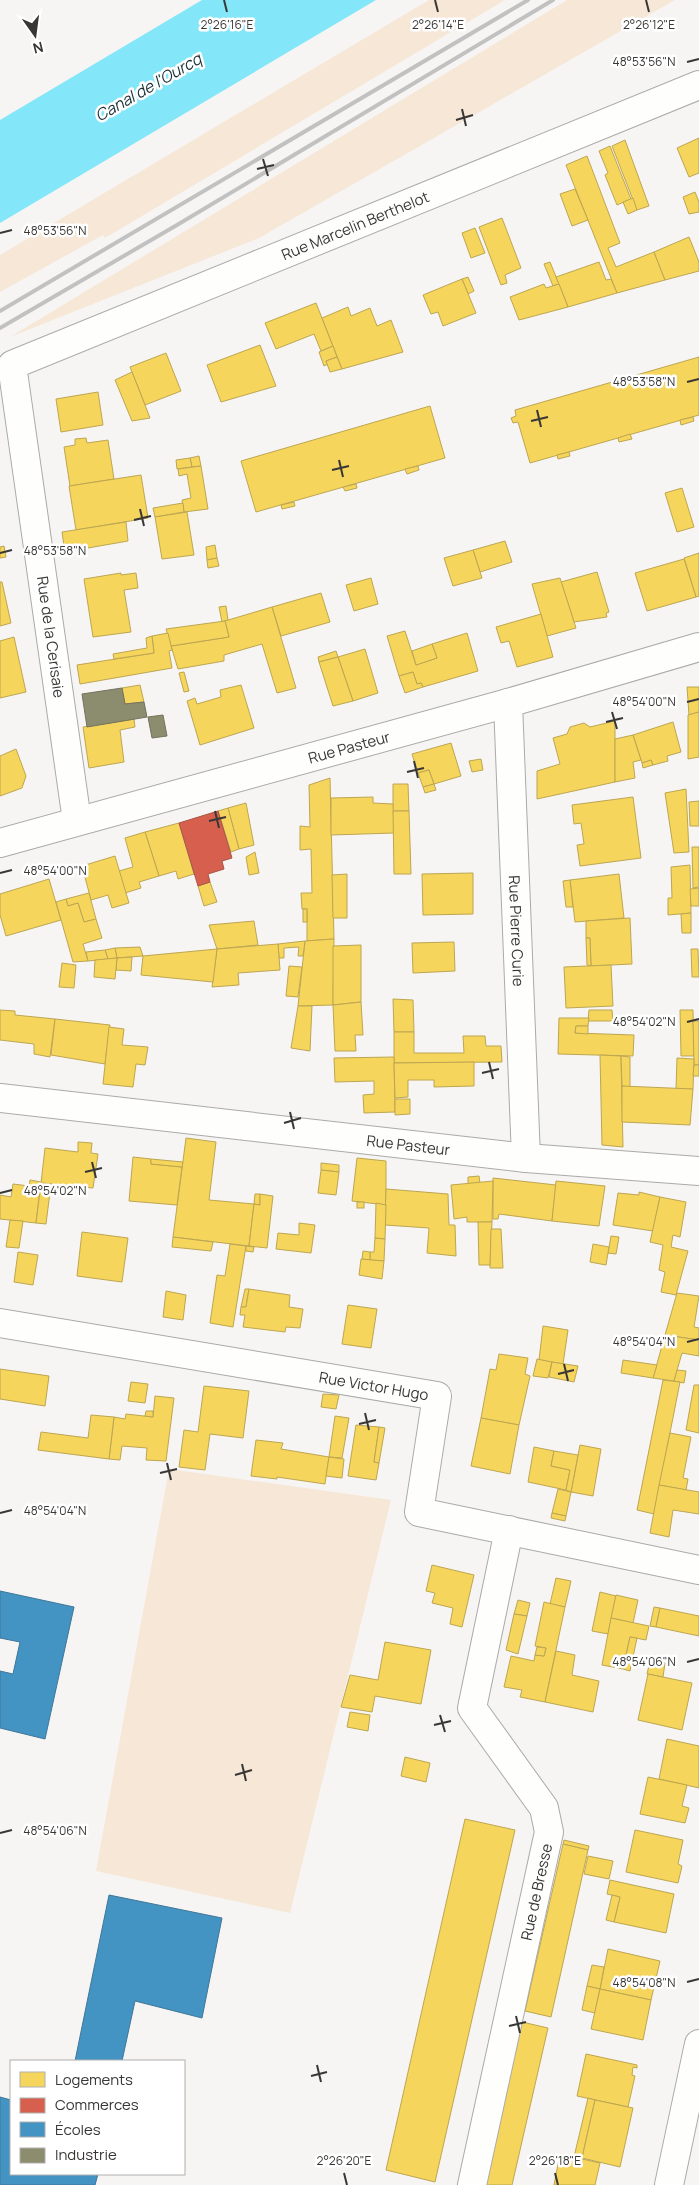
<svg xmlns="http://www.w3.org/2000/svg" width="699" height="2185" viewBox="0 0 699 2185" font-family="Manrope,sans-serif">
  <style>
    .green { fill: #f7e7d7 }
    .water { fill: #84e7f9 }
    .homes { fill: #f6d55c; stroke: #bda651 }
    .shops { fill: #d6604d; stroke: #a75446 }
    .schools { fill: #4393c3; stroke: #407799 }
    .industry { fill: #8c8c6e; stroke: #73725d }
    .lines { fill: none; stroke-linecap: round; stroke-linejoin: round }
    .minor-casing { stroke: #abaaa9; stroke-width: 30 }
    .minor { stroke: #fefefd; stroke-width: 28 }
    .rail { stroke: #c1c1c1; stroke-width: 4 }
    .ticks { fill: none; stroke: #383736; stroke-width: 2 }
    .labels { text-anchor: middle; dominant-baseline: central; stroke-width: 5; stroke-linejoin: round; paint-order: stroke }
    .street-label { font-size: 15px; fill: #383736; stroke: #fff }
    .water-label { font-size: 16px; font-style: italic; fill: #1b3237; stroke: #fff }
    .ticks-label { font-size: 12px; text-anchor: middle; fill: #383736; stroke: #fff; stroke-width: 5; stroke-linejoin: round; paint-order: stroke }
  </style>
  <rect width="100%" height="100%" fill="#f6f5f3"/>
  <g class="green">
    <path d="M429,0H505L105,238L103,235L0,292V255Z"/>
    <path d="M567,0H675L259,238L10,337Z"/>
    <path d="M169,1469L391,1500L290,1913L96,1871Z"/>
  </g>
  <path class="water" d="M202,0H376L0,223V120Z"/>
  <g class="homes">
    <path d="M699,138V173L689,177L677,148Z"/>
    <path d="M625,140L649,206L637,210L612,146Z"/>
    <path d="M610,146L631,199L617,205L605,175L608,173L599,151Z"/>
    <path d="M587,156L620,243L608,248L616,267L654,252L665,280L617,293L566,165Z"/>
    <path d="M575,189L588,220L572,226L560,194Z"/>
    <path d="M695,192L699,202V212L689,214L683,197Z"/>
    <path d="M633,198L637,210L628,214L623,202Z"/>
    <path d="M502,218L521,268L505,275L507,283L501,285L479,227Z"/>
    <path d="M475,228L485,253L471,258L462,233Z"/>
    <path d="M689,237L699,262V271L665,280L654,252Z"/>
    <path d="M550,262L559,284L553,286L544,264Z"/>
    <path d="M599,262L606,280L611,279L617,293L568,307L556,277Z"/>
    <path d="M468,277L474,291L468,294L462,279Z"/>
    <path d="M462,279L476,313L443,326L438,312L431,314L423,295Z"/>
    <path d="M544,284L546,288L559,284L568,307L519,320L510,297Z"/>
    <path d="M316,303L333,346L321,351L314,334L276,349L265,323Z"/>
    <path d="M348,307L351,316L370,308L377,326L391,320L403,352L342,369L322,318Z"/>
    <path d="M260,345L276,386L221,402L207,365Z"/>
    <path d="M333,346L337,357L326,361L328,364L324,366L319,352Z"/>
    <path d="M166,353L181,391L145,405L130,367Z"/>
    <path d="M337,357L342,369L330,372L326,361Z"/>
    <path d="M699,357V415L530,463L518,422L513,423L511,418L516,416L515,410Z"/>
    <path d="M132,372L145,405L150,418L132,421L115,380Z"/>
    <path d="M98,392L103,425L61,432L56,399Z"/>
    <path d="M430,406L445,458L256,512L241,461Z"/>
    <path d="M693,417L694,421L681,425L680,420Z"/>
    <path d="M630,434L632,439L619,442L618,438Z"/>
    <path d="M86,438L87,443L108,440L114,479L70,486L64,447L75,445V439Z"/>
    <path d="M569,452L570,456L558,459L557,455Z"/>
    <path d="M199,456L201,466L192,467L190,458Z"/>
    <path d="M190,458L192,467L177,469L176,460Z"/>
    <path d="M201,466L208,509L184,512L182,500L191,498L187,474L179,476L178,469Z"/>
    <path d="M418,466L419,470L407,474L405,469Z"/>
    <path d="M141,475L148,518L76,530L69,486Z"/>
    <path d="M356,484L357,488L345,491L343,487Z"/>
    <path d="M682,488L694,527L677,532L665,493Z"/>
    <path d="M294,502L295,506L282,509L281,505Z"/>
    <path d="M183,503L184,512L155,517L153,508Z"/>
    <path d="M187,512L194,555L162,559L155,517Z"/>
    <path d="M126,522L128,541L65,552L62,532Z"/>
    <path d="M505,541L512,562L480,572L473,550Z"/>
    <path d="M215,545L217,558L207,560L206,547Z"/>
    <path d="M4,546L6,557L0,558V547Z"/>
    <path d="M473,550L482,578L453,586L444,558Z"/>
    <path d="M699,553V596L696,597L684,558Z"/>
    <path d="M217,558L219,566L208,568L207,560Z"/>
    <path d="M684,559L696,597L647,611L635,573Z"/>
    <path d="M597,572L609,612L606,613L607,617L574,622L561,582Z"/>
    <path d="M121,573V575L136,573L138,588L124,590L131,632L93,637L84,579Z"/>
    <path d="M371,578L378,604L354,611L346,585Z"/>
    <path d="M560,578L576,628L547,636L532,584Z"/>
    <path d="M0,582H2L11,623L0,626Z"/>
    <path d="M321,593L330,622L281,636L272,607Z"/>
    <path d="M226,606L228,620L222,622L219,607Z"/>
    <path d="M272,607L296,688L277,693L262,644L224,655V661L178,669L171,646L229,637L225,621Z"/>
    <path d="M541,614L553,657L517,667L509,641L501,643L496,627Z"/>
    <path d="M225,621L229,637L171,646L166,629Z"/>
    <path d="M405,631L416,665L437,658L432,644L467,633L478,671L423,687L421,683L417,684L413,672L399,676L387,636Z"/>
    <path d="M168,633L172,650L169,651L172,668L80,684L77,665L154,653L152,636Z"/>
    <path d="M152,636L154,653L114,659L113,654L147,648L146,638Z"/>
    <path d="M14,637L26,692L0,698V641Z"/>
    <path d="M432,644L437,658L416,665L412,651Z"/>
    <path d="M365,649L378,693L353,701L338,657Z"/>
    <path d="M336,651L338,657L319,662L318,657Z"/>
    <path d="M338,657L353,701L333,706L319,662Z"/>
    <path d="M184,672L189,691L184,692L179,673Z"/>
    <path d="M413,672L417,684L421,683L423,687L405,693L399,676Z"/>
    <path d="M140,685L144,702L125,704L122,688Z"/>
    <path d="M241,685L254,728L200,745L187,701L195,698L197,704L221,697L220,690Z"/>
    <path d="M687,687H699V712L689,715Z"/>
    <path d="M699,712V757L688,759V715Z"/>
    <path d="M134,719L135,727L120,730L124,762L89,768L83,727Z"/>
    <path d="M615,721V782L537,799V771L560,764L553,738L567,734L570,727L584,723L590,727Z"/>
    <path d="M673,722L681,752L667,756L668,761L653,765L651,760L642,763L633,735Z"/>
    <path d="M633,735L641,760L633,762L635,778L615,782V739Z"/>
    <path d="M451,743L461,776L434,784L429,770L418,773L412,754Z"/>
    <path d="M16,749L26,776L22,788L0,796V756Z"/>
    <path d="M481,759L483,770L472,772L469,761Z"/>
    <path d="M651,760L653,765L643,768L642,763Z"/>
    <path d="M429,770L434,784L423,787L418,773Z"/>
    <path d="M330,778L334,939L307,941V909H302L301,893H312L311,849L300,850V826L310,827L309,785Z"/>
    <path d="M393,784H408L409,811H393Z"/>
    <path d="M434,784L436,790L425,793L423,787Z"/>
    <path d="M686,789L689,852L674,853L665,793Z"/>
    <path d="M373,797V803L393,804L394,833L331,835V798Z"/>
    <path d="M633,797L641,858L580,866L577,845L584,844L581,823L574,824L572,805Z"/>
    <path d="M699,801V826H690L689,802Z"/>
    <path d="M246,803L254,845L239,849L228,808Z"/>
    <path d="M228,808L239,849L231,852L218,811Z"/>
    <path d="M393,811H409L411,874H394Z"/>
    <path d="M179,823L194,874L178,879L176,871L159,876L145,832Z"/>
    <path d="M145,832L159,876L139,882L141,888L125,893L119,871L133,867L125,838Z"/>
    <path d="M692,847H699V887L693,888Z"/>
    <path d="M255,852L259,873L249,875L246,857Z"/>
    <path d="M115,856L129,903L112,908L108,895L91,900L82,866Z"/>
    <path d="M690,865L691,913L668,915V898H672L671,867Z"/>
    <path d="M473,873V914L423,915L422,874Z"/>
    <path d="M347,874V918H333L332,875Z"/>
    <path d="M619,874L624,918L575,922L570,880Z"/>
    <path d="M49,879L61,920L6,936L0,915V894Z"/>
    <path d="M570,880L573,907H566L563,881Z"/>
    <path d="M210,882L217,902L204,906L198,886Z"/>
    <path d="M699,888V906H691L690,889Z"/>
    <path d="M89,893L96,919L84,922L78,903L68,906L66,899Z"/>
    <path d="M66,899L68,906L78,903L84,922L96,919L102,938L83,944L88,961L73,962L56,902Z"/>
    <rect x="303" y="909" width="4" height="13"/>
    <path d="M691,913V933H682L681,914Z"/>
    <path d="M630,918L632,964L591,966L590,938H586V921Z"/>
    <path d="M254,921L258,945L217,949L209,925Z"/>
    <path d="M586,938H590L591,966L587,965Z"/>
    <path d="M334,939L333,1005L298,1006L305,941Z"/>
    <path d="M305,941L303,956H298L299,947L284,948V958H279L278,944Z"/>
    <path d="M454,942L455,971L413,973L412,943Z"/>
    <path d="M278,944L280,970L238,973L239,985L212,987L217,949Z"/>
    <path d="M361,945V1002L333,1005V946Z"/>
    <path d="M140,947L143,956L117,958L115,948Z"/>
    <path d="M115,948L117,958L108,959L105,950Z"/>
    <path d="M217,949L213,982L141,975L143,956Z"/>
    <path d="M691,949H698L699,977H692Z"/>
    <path d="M105,950L108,959L88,961L86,952Z"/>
    <path d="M132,957L131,971L116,970L117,958Z"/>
    <path d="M117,958L115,979L94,977L95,960Z"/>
    <path d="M62,963L76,965L74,988L59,987Z"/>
    <path d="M611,965L613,1006L566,1008L564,967Z"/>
    <path d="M289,966L302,967L298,997L286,996Z"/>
    <path d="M393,999L413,1000L414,1032H394Z"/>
    <path d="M361,1002L363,1035H355L356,1051H335L333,1005Z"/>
    <path d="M298,1006H312L310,1051L291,1048Z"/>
    <path d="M0,1010L15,1011V1015L55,1019L50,1057L34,1054V1044L0,1040Z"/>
    <path d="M589,1010H612L613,1021H588Z"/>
    <path d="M680,1010H693L694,1056H681Z"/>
    <path d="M559,1018H589L588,1026H576L575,1033L634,1035L633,1056L558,1054Z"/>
    <path d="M55,1019L110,1025L105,1064L51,1055Z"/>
    <path d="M693,1021H699V1065H694Z"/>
    <path d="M576,1026H588V1034L575,1033Z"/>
    <path d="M109,1027L124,1029L122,1045L148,1047L145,1065L136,1064L133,1087L103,1084Z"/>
    <path d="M394,1032H414V1053H464L463,1036H485L486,1046H501L502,1062L394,1063Z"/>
    <path d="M600,1055L621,1056L623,1147L602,1145Z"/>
    <path d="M621,1056L630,1057V1087L622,1086Z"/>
    <path d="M394,1057L395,1112L364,1113L363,1095L374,1094V1081L335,1082L334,1058Z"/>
    <path d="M677,1058L694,1059L693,1089H676Z"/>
    <path d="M474,1062V1086L434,1087V1080H408V1097L395,1098L394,1063Z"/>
    <path d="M694,1065H699V1076H693Z"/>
    <path d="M622,1086L693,1089L690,1125L622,1122Z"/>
    <path d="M395,1099H410V1114L395,1115Z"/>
    <path d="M186,1138L216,1142L209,1200L254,1204L249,1246L173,1237Z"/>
    <path d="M78,1142L92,1143L91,1153L98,1154L93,1188L41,1183L45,1148L78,1152Z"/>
    <path d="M133,1157L151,1159V1164L182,1167L177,1205L129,1201Z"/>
    <path d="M357,1158L386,1161V1205L352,1201Z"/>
    <path d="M151,1159L183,1162L182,1167L151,1164Z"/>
    <path d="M321,1163L339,1165V1172L321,1170Z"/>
    <path d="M321,1170L339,1172L336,1195L318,1193Z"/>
    <path d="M479,1176L480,1183L468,1184V1177Z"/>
    <path d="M493,1178L556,1185L552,1221L499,1214L498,1219H493Z"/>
    <path d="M30,1180L41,1182L36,1223L0,1219V1195L11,1197L13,1184L29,1186Z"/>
    <path d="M493,1181L492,1222H467V1217L454,1219L451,1185Z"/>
    <path d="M556,1181L605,1186L599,1226L552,1221Z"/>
    <path d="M41,1183L51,1184L46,1224L36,1223Z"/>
    <path d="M386,1189L448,1194L449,1225H455L456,1256L427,1253L429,1228L385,1225Z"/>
    <path d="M639,1192L660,1197L653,1231L613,1225L618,1193L639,1195Z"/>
    <path d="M255,1194H260V1205L254,1204Z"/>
    <path d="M260,1194L273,1196L267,1248L249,1246L254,1204L260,1205Z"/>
    <path d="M660,1197L686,1202L680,1237L673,1235L671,1247L688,1251L676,1295L661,1292L665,1272L659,1270L663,1245L650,1242Z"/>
    <rect x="357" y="1202" width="7" height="6"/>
    <path d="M376,1203L386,1205L385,1239L375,1238Z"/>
    <path d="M10,1220L23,1221L19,1248L6,1247Z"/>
    <path d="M478,1222H492L490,1265H479Z"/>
    <path d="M299,1223L315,1225L311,1253L276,1249L278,1233L299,1235Z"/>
    <path d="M491,1229H501L503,1268H490Z"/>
    <path d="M82,1232L128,1238L122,1282L77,1276Z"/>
    <path d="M611,1236L619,1237L616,1254L608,1253Z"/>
    <path d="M173,1237L213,1242L211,1251L172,1247Z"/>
    <path d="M375,1238L385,1239L384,1261L370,1260V1252H374Z"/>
    <path d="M230,1244L246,1246L233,1327L210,1323L217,1275L225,1276Z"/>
    <path d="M593,1244L609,1247L606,1265L590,1262Z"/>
    <path d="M246,1246L254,1247L253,1252L246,1251Z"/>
    <path d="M363,1251L370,1252V1260L362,1259Z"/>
    <path d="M18,1252L38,1255L33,1285L14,1282Z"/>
    <path d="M361,1259L384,1261L382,1279L359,1275Z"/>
    <path d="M245,1289H249L246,1307H241Z"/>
    <path d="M249,1289L290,1295L289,1307L303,1309L300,1328L286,1327L285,1332L243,1327L245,1315H240L241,1307H246Z"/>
    <path d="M166,1291L186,1295L183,1320L163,1317Z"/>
    <path d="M677,1293L699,1296L694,1327L699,1328V1340L665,1335Z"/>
    <path d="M348,1305L377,1309L371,1348L342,1344Z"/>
    <path d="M543,1326L568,1330L563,1364L539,1360Z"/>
    <path d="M665,1335L699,1340V1356L682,1353L674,1381L653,1378Z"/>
    <path d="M499,1354L528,1358L525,1374L530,1376L519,1425L481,1418L490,1369L496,1370Z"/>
    <path d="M537,1359L552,1362L548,1378L533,1376Z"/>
    <path d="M623,1360L657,1365L653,1378L621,1373Z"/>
    <path d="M552,1362L578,1366L574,1382L549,1377Z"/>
    <path d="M0,1369L49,1376L45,1406L0,1399Z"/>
    <path d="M677,1370L686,1371L684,1383L674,1381Z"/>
    <path d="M663,1380L680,1382L654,1514L637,1510Z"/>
    <path d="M131,1382L148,1384L145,1403L128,1401Z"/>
    <path d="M694,1385H699V1433L686,1430Z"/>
    <path d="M204,1386L249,1391L243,1438L210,1434L205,1470L179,1467L184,1430L198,1432Z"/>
    <path d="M323,1394L339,1395L336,1409L321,1407Z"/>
    <path d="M155,1396L174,1398L166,1461L146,1460L147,1448L122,1446L120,1460L109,1459L114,1417L125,1419L126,1414L153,1417Z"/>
    <path d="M146,1411H153V1417L145,1416Z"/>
    <path d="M91,1415L114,1417L109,1459L38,1450L41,1432L88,1438Z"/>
    <path d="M335,1416L349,1418L342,1458L329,1457Z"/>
    <path d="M481,1418L519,1425L510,1474L471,1466Z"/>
    <path d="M356,1425L379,1427L374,1462L379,1463L376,1480L348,1476Z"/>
    <path d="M379,1427L385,1428L379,1463L374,1462Z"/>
    <path d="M670,1433L691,1437L683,1478L688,1479L686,1490L659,1485Z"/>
    <path d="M256,1440L283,1443L281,1449L329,1457L325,1484L277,1477V1479L251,1476Z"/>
    <path d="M580,1445L601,1449L593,1496L571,1492Z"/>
    <path d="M534,1447L554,1451L551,1466L570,1470L566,1490L528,1482Z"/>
    <path d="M554,1451L578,1455L571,1492L566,1490L570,1470L551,1466Z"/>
    <path d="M329,1457L344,1459L342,1478L326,1476Z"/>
    <path d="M659,1485L699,1492V1514L673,1510L669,1537L650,1533Z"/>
    <path d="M558,1489L571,1492L566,1516L552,1513Z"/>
    <path d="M552,1513L566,1516L565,1521L551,1518Z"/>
    <path d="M432,1565L474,1575L462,1627L450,1624L453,1608L432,1603L435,1593L426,1591Z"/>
    <path d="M556,1578L571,1581L565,1607L550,1604Z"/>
    <path d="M600,1592L616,1596L608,1634L592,1631Z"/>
    <path d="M616,1595L638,1600L633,1623L611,1618Z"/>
    <path d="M518,1600L530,1603L527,1616L514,1614Z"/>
    <path d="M544,1602L565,1607L545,1702L520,1697L522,1690L504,1687L511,1656L534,1661L535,1655L544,1656L546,1648L535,1646Z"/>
    <path d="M654,1607L660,1608L656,1627L650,1626Z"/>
    <path d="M660,1608L699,1616V1636L656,1627Z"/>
    <path d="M514,1614L527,1616L518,1654L506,1650Z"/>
    <path d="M611,1618L649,1626L646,1640L630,1637L623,1669L602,1665Z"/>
    <path d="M630,1637L637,1638L630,1671L623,1669Z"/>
    <path d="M385,1642L431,1650L421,1704L375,1696L372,1712L341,1707L350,1675L378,1680Z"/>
    <path d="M537,1647L546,1648L544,1656L535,1655Z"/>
    <path d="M556,1651L575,1655L572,1675L599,1681L593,1712L545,1702Z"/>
    <path d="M650,1661L665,1663L663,1677L647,1674Z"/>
    <path d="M648,1674L692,1683L682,1730L638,1720Z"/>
    <path d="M350,1712L370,1715L368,1731L347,1727Z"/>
    <path d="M667,1739L699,1746V1788L659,1779Z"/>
    <path d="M405,1757L430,1763L426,1782L401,1776Z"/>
    <path d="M648,1777L687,1785L682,1806L689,1808L685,1823L640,1814Z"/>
    <path d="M465,1819L515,1830L435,2182L386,2170Z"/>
    <path d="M635,1830L683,1840L678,1864L682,1866L678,1883L626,1872Z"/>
    <path d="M564,1840L589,1846L588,1850L563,1844Z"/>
    <path d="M563,1844L588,1850L551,2017L525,2011Z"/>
    <path d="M588,1856L613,1861L609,1879L584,1874Z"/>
    <path d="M610,1880L674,1894L666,1933L614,1922L620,1897L607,1894Z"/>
    <path d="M612,1895L620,1897L614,1922L606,1920Z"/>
    <path d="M608,1949L660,1961L651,2000L600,1989Z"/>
    <path d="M592,1965L604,1967L600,1989L587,1986Z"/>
    <path d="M587,1986L600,1989L595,2013L582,2010Z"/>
    <path d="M600,1989L651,2000L643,2040L591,2029Z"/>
    <path d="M522,2022L548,2028L512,2185H485Z"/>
    <path d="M586,2054L637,2065V2068L633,2067L632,2075L635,2076L628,2107L577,2096Z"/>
    <path d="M588,2098L595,2100L582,2158L574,2157Z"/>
    <path d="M595,2100L633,2108L620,2167L582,2158Z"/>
    <path d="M560,2154L600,2163L595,2185H554Z"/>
  </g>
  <path class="shops" d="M218,811L232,858L222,861L224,869L208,874L210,882L198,886L179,823Z"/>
  <g class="schools">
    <path d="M0,1591L74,1607L45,1739L0,1728V1671L13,1674L20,1642L0,1638Z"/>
    <path d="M109,1895L222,1918L202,2018L135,2001L122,2061H75Z"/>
    <path d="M0,2097L11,2100V2174H98L95,2185H0Z"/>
  </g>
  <g class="industry">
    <path d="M122,688L125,704L144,702L147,717L87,727L82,694Z"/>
    <path d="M163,715L167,736L152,738L148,717Z"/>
  </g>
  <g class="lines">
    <g class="minor-casing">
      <g id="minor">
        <path id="s1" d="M508,703L526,1158"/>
        <path id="s2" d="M77,821L12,365L699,85"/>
        <path id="s3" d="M0,843L508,703L699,647"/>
        <path id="s4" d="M0,1098L526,1158L699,1171"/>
        <path id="s5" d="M0,1323L437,1396L419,1512L699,1570"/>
        <path id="s6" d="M472,2185L549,1832L544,1808L472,1708L509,1530"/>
        <path d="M669,2185L699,2044"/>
      </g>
    </g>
    <use href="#minor" class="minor"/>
    <g class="rail">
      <path d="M0,311L528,0"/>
      <path d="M0,328L177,225L553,0"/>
    </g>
  </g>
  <path class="ticks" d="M224,0L227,12M435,0L438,12M646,0L649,12M687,62L699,59M462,109L466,126M456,120L473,115M263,159L268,176M257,169L274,165M0,233L12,230M687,382L699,379M537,410L541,427M531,421L548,417M339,460L343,477M332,470L349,466M140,509L144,526M134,520L151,516M0,553L12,550M687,702L699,699M612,712L617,729M606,722L623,718M414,761L418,778M407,772L424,768M215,811L219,828M209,821L226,817M0,873L12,870M687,1022L699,1019M489,1062L493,1079M482,1073L499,1069M290,1112L294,1129M284,1123L301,1118M92,1162L96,1178M85,1172L102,1168M0,1193L12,1190M687,1342L699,1339M564,1364L568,1381M558,1374L574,1370M365,1413L369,1430M359,1424L376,1420M167,1463L171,1480M160,1473L177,1469M0,1513L12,1510M687,1662L699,1659M440,1715L445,1732M434,1725L451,1721M242,1764L246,1781M235,1775L252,1770M0,1833L12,1830M687,1982L699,1979M516,2016L520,2033M509,2026L526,2022M317,2065L321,2082M311,2076L327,2072M344,2173L347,2185M555,2173L558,2185"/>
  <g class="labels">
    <g class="street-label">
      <text stroke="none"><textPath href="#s2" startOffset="831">Rue Marcelin Berthelot</textPath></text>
      <text transform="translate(51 637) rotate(82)">Rue de la Cerisaie</text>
      <text stroke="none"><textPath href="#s3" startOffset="362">Rue Pasteur</textPath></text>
      <text stroke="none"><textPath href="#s1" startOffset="228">Rue Pierre Curie</textPath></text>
      <text stroke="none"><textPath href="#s4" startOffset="411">Rue Pasteur</textPath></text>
      <text stroke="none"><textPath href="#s5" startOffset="379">Rue Victor Hugo</textPath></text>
      <text stroke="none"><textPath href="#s6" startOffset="300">Rue de Bresse</textPath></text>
    </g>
    <g class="water-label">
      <text transform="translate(148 87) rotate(-30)">Canal de l'Ourcq</text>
    </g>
  </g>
  <g class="ticks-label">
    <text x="649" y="29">2°26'12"E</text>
    <text x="227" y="29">2°26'16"E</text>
    <text x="438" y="29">2°26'14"E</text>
    <text x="644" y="66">48°53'56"N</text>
    <text x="55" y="235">48°53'56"N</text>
    <text x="644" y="386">48°53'58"N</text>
    <text x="55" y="555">48°53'58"N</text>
    <text x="644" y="706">48°54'00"N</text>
    <text x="55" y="875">48°54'00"N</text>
    <text x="644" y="1026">48°54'02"N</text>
    <text x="55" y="1195">48°54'02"N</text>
    <text x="644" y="1346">48°54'04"N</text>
    <text x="55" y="1515">48°54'04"N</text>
    <text x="644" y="1666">48°54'06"N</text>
    <text x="55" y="1835">48°54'06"N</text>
    <text x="644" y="1987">48°54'08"N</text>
    <text x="344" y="2165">2°26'20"E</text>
    <text x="555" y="2165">2°26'18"E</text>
  </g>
  <rect x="10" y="2060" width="175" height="115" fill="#ffffff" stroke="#afafaf"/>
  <rect x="20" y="2072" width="25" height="15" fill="#f6d55c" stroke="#afafaf"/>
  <text x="55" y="2085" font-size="15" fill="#383736">Logements</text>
  <rect x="20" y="2098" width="25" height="15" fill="#d6604d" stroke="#afafaf"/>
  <text x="55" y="2110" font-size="15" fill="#383736">Commerces</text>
  <rect x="20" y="2122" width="25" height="15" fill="#4393c3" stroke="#afafaf"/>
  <text x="55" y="2135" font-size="15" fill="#383736">Écoles</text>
  <rect x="20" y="2148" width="25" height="15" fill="#8c8c6e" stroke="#afafaf"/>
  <text x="55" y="2160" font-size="15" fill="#383736">Industrie</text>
  <g transform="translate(35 35) rotate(166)" stroke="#ffffff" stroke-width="4" paint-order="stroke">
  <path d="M0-4L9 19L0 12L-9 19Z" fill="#383736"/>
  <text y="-8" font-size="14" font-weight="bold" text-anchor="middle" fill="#383736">N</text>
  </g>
</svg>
